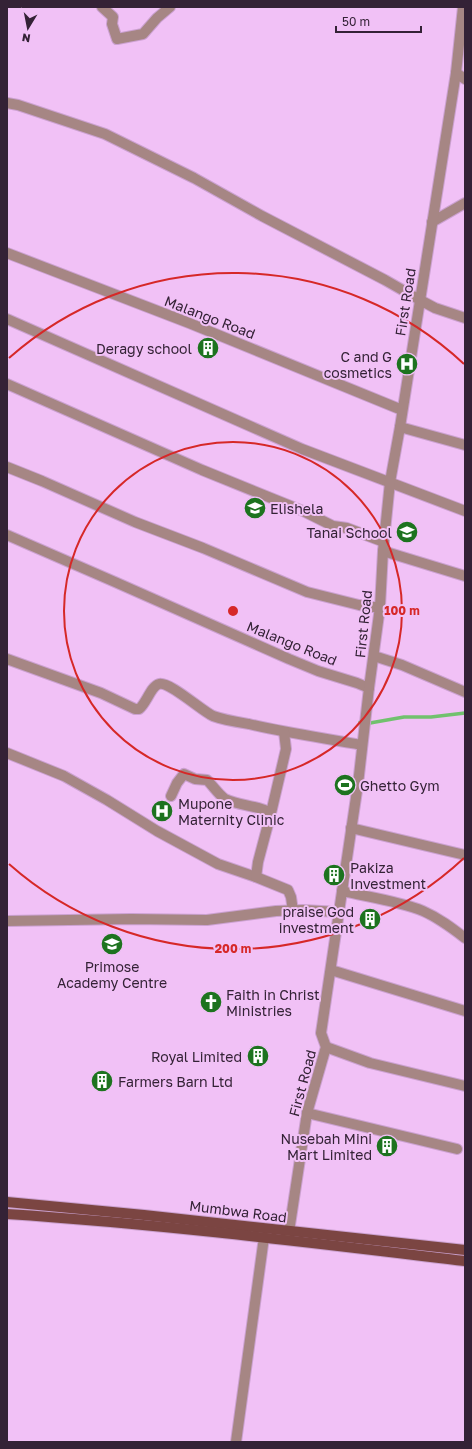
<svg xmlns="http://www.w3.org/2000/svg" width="472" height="1449" viewBox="0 0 472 1449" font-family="'Golos Text',sans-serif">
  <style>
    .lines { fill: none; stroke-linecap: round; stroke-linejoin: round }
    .stream { stroke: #71c16e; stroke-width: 3.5 }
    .street-casing { stroke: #cba1d0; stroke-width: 12 }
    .primary-casing { stroke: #cba1d0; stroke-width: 12 }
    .street { stroke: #a68684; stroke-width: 10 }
    .primary { stroke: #7b4542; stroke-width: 10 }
    .ring { fill: none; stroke: #d62828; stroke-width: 2 }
    .labels { text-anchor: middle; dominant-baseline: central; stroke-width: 4; stroke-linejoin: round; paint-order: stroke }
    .street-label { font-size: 14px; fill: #342236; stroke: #f1c1f6 }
    .poi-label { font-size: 14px; fill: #342236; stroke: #f1c1f6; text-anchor: end }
    .centre { fill: #d62828; stroke: #f1c1f6; stroke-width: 2 }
    .ring-label { font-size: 12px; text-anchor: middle; font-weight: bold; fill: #d62828; stroke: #f1c1f6; stroke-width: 4; stroke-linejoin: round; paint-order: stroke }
  </style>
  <rect width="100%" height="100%" fill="#f1c1f6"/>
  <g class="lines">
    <path class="stream" d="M360,722L370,723L404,717H431L465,713"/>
    <g class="street-casing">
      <g id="street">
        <path d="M102,7L113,17L112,24L117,39L143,34L157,18L170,7"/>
        <path d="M456,73L465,79"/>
        <path d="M7,103L18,105L105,134L194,178L262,216L385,280L420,300L435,308L465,318"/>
        <path d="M432,222L465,203"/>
        <path d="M7,253L189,323L402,410"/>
        <path d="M7,319L302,449L465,511"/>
        <path d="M7,384L202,470L303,511L333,526L347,528L384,542"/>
        <path d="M400,427L465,445"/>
        <path d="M7,467L42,481L135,522L203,548L307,592L359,605L372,607H380"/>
        <path d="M7,535L115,582L289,659L318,671L357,683L369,688"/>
        <path d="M383,551L465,576"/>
        <path d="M374,656L402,665L465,692"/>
        <path d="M7,659L101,693L135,709H139C146,704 151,686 159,684C169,681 202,711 213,716C224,720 237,722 249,724C286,733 324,738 362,745"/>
        <path d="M7,753L64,776L107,800L157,831L218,864L256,877L288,890L291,897L293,911"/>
        <path d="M171,796L177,783L184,774L195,779L207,780C213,786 219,795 225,799C240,806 257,805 271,813"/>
        <path d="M351,828L465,855"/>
        <path d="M256,877L258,862L271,813L286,749L284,732"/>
        <path d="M342,891C368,897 399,901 423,911C439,918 452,928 465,938"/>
        <path d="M7,921L131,919L207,920L276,911L303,910L339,912"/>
        <path d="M331,970L465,1011"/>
        <path d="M326,1047L370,1063L465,1086"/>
        <path d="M307,1113L457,1149"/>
        <path d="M288,1238L307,1113L326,1047L321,1033L358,784L369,688L380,607L383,551L390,482L400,427L456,73L463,7"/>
        <path d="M236,1442L265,1230"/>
      </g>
    </g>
    <g class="primary-casing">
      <g id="primary">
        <path d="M7,1202L144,1215L465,1250"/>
        <path d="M7,1214C160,1224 313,1243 465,1261"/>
      </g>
    </g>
    <use href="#street" class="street"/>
    <use href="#primary" class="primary"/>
  </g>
  <g class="ring">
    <circle cx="233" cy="611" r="169"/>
    <path d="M464 858A338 338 0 0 1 9 864M9 358A338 338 0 0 1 464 364"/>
  </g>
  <defs>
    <g id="building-disc" transform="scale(1.15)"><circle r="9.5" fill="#1d731f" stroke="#f1c1f6"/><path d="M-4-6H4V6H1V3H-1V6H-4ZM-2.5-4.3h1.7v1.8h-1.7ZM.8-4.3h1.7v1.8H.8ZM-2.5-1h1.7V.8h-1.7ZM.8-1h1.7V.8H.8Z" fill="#fff"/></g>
    <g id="hospital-disc" transform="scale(1.15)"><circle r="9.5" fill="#1d731f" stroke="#f1c1f6"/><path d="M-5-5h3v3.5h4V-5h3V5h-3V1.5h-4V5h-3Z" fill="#fff"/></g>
    <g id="school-disc" transform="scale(1.15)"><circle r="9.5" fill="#1d731f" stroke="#f1c1f6"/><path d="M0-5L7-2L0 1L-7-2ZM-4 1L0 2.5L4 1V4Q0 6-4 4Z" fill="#fff"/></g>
    <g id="stadium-disc" transform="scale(1.15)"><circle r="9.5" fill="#1d731f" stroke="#f1c1f6"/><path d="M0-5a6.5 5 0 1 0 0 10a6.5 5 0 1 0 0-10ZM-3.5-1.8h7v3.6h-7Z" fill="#fff"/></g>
    <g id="church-disc" transform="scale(1.15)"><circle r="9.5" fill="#1d731f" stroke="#f1c1f6"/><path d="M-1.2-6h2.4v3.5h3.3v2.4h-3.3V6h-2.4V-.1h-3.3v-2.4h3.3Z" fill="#fff"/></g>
  </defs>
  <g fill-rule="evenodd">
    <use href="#building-disc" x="208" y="348"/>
    <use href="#hospital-disc" x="407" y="364"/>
    <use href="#school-disc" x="255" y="508"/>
    <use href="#school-disc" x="407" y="532"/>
    <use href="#stadium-disc" x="345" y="785"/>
    <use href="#hospital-disc" x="162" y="811"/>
    <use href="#building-disc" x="334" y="875"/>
    <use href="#building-disc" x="370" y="919"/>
    <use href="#school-disc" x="112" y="944"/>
    <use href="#church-disc" x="211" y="1002"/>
    <use href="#building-disc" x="258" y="1056"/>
    <use href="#building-disc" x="102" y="1081"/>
    <use href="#building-disc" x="387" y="1146"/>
  </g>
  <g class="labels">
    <g class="street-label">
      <text transform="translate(405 302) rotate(-81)">First Road</text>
      <text transform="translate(210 317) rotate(21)">Malango Road</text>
      <text transform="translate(363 624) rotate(-84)">First Road</text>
      <text transform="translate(292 643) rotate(22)">Malango Road</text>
      <text transform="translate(302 1083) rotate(-75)">First Road</text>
      <text transform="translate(238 1211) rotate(7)">Mumbwa Road</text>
    </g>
    <g class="poi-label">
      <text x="192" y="348">Deragy school</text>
      <text x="392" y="356">C and G<tspan x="392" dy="16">cosmetics</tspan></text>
      <text x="270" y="508" text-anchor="start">Elishela</text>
      <text x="392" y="532">Tanai School</text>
      <text x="360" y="785" text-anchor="start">Ghetto Gym</text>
      <text x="178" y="803" text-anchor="start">Mupone<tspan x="178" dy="16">Maternity Clinic</tspan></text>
      <text x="350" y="867" text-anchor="start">Pakiza<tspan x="350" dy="16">Investment</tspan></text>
      <text x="354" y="911">praise God<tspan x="354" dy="16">investment</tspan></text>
      <text x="112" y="966" text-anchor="middle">Primose<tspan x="112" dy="16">Academy Centre</tspan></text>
      <text x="226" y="994" text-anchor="start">Faith in Christ<tspan x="226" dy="16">Ministries</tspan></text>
      <text x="242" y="1056">Royal Limited</text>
      <text x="118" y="1081" text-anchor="start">Farmers Barn Ltd</text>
      <text x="372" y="1138">Nusebah Mini<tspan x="372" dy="16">Mart Limited</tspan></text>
    </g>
  </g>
  <circle cx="233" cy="611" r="6" class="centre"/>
  <g class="ring-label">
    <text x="402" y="615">100 m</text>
    <text x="233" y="953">200 m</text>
  </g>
  <rect width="472" height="1449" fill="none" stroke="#342236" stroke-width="16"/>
  <g transform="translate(28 28) rotate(190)" stroke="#f1c1f6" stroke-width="3" paint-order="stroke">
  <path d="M0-3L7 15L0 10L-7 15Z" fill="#342236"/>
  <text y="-6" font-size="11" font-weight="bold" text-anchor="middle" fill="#342236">N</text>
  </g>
  <path d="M336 26v6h85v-6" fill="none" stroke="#342236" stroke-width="2"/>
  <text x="342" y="26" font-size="12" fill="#342236" stroke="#f1c1f6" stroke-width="3" paint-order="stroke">50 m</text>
</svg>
